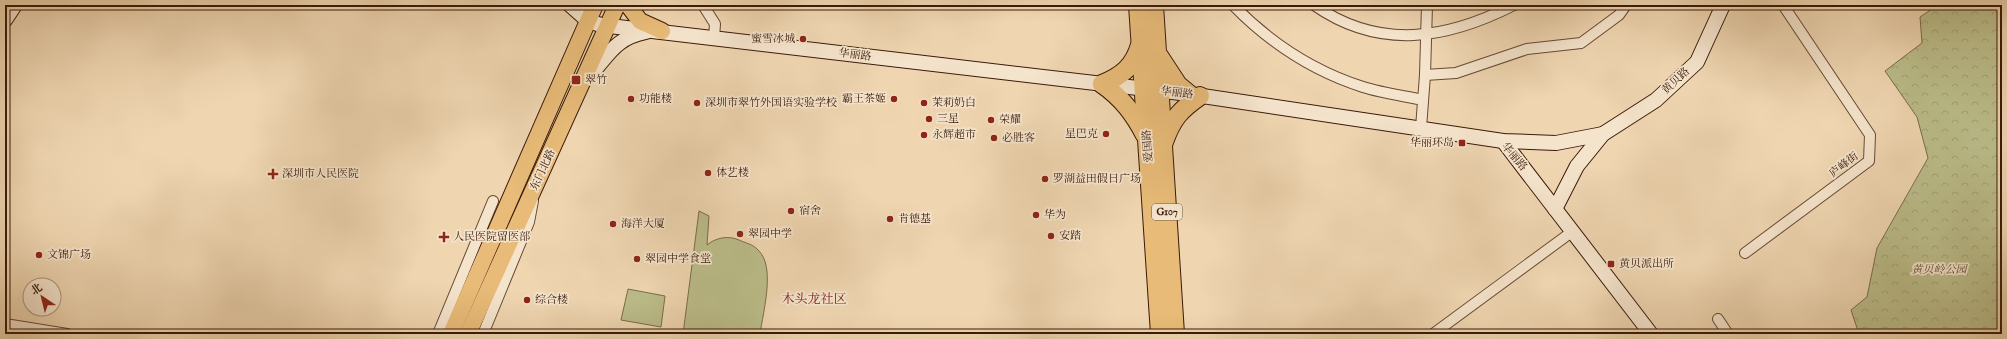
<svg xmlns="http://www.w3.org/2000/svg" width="2007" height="339" viewBox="0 0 2007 339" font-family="'IM FELL English','Noto Serif SC',serif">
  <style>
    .forest { fill: url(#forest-crowns); stroke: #7a6c4a }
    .pitch { fill: #bbbd8a; stroke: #7a6c4a }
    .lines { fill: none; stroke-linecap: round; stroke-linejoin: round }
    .street-casing { stroke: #674933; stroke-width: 12 }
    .secondary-casing { stroke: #3a1a09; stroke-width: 16 }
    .primary-casing { stroke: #3a1a09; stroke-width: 18 }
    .highway-casing { stroke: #3a1a09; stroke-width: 20 }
    .street { stroke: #f5e4cc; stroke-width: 10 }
    .secondary { stroke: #f5e4cc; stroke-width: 14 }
    .primary { stroke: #e8bb78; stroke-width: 16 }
    .highway { stroke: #e8bb78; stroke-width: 18 }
    .poi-dot { fill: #8f2418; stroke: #f5e4cc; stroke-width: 1.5 }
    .labels { text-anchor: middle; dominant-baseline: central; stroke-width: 3.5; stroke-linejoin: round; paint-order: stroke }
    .shield { fill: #f5e4cc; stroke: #725744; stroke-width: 1 }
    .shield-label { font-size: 10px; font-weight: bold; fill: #3a1a09 }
    .poi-label { font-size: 11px; fill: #3a1a09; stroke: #f5e4cc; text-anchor: start }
    .street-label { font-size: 11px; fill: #3a1a09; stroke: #f5e4cc }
    .park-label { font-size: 11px; font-style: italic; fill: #614b30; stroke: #f5e4cc }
    .quarter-label { font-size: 13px; fill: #7a1f14; stroke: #f5e4cc }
  </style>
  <defs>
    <pattern id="forest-crowns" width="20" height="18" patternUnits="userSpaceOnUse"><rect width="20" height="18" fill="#bbbd8a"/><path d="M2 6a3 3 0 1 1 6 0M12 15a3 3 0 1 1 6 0" fill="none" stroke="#a2a276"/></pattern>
  </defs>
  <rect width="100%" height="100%" fill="#efd6b1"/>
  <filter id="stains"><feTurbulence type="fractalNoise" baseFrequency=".005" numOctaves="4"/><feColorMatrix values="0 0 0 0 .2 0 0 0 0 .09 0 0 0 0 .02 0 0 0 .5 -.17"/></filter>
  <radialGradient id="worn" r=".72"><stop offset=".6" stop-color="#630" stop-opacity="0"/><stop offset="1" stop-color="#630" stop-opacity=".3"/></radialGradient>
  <path class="forest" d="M1938,5H2002V334H1859L1851,310L1867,297L1877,248L1928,158L1917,117L1885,71L1922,43L1920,17Z"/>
  <g class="pitch">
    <path d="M699,211L709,216L707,245C715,238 728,235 739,240C745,243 753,244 758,250C776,266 763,312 760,334H683Z"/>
    <path d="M628,289L665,296L661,327L621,320Z"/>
  </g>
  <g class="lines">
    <g class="street-casing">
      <g id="street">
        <path d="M703,5L715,24L714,38"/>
        <path d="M1233,5C1270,43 1313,71 1363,87C1382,93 1404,96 1423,100"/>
        <path d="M1314,5C1380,51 1447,39 1514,5"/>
        <path d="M1425,75L1456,73L1527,49L1581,43L1619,15L1626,5"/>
        <path d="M1421,128L1425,75L1427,5"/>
        <path d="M1745,253L1869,161L1870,135L1783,5"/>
        <path d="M1718,319L1728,334"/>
        <path d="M5,324L67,334"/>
        <path d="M438,334L493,201"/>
        <path d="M483,334L529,222L533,201"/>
        <path d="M1433,334L1573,231"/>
      </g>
    </g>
    <g class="secondary-casing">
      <g id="secondary">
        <path d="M570,5L588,21L601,25L1189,94L1503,141L1556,143L1603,134"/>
        <path d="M5,20L15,5"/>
        <path d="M585,80C608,59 611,39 646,32"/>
        <path d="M1503,141L1651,334"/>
        <path d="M1555,209L1577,166L1603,134L1656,100L1697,62L1723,5"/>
      </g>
    </g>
    <g class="primary-casing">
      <g id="primary">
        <path d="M628,5L640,21L662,31"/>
        <path d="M451,334L595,5"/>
        <path d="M468,334L617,5"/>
      </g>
    </g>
    <g class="highway-casing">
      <g id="highway">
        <path d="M1138,5L1160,334"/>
        <path d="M1154,5L1175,334"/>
        <path d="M1159,56L1178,85L1189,94"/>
        <path d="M1102,84C1122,98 1134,114 1145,135"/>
        <path d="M1102,84C1122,76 1134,66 1140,45"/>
        <path d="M1164,142C1172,119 1180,110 1200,96"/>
      </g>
    </g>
    <use href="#street" class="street"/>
    <use href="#secondary" class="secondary"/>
    <use href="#primary" class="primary"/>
    <use href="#highway" class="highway"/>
  </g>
  <g class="poi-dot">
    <circle cx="803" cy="39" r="4"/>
    <rect x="571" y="75" width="10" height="10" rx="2"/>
    <circle cx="631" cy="99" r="4"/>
    <circle cx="894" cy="99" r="4"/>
    <circle cx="697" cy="103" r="4"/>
    <circle cx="924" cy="103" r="4"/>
    <circle cx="929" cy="119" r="4"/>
    <circle cx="991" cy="120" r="4"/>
    <circle cx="1106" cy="134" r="4"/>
    <circle cx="924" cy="135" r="4"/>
    <circle cx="994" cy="138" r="4"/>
    <rect x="1458" y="139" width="8" height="8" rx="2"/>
    <circle cx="708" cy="173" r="4"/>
    <path d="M271 168h4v4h4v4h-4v4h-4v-4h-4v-4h4z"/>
    <circle cx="1045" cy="179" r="4"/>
    <circle cx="791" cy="211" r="4"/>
    <circle cx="1036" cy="215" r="4"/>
    <circle cx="890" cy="219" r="4"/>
    <circle cx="613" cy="224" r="4"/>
    <circle cx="740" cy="234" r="4"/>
    <circle cx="1051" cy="236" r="4"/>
    <path d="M442 231h4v4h4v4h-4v4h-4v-4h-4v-4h4z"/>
    <circle cx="39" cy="255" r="4"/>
    <circle cx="637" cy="259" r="4"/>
    <rect x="1607" y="260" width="8" height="8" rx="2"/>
    <circle cx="527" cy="300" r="4"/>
  </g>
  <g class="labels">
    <rect class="shield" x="1152" y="204" width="30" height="16" rx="3"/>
    <g class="shield-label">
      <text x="1167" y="212">G107</text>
    </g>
    <g class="poi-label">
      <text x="795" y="39" text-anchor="end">蜜雪冰城</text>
      <text x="585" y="80">翠竹</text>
      <text x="639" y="99">功能楼</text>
      <text x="886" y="99" text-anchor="end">霸王茶姬</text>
      <text x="705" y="103">深圳市翠竹外国语实验学校</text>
      <text x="932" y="103">茉莉奶白</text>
      <text x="937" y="119">三星</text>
      <text x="999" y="120">荣耀</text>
      <text x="1098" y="134" text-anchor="end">星巴克</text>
      <text x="932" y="135">永辉超市</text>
      <text x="1002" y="138">必胜客</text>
      <text x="1454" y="143" text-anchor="end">华丽环岛</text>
      <text x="716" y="173">体艺楼</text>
      <text x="282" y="174">深圳市人民医院</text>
      <text x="1053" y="179">罗湖益田假日广场</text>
      <text x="799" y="211">宿舍</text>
      <text x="1044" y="215">华为</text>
      <text x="898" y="219">肯德基</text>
      <text x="621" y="224">海洋大厦</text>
      <text x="748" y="234">翠园中学</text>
      <text x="1059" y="236">安踏</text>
      <text x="453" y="237">人民医院留医部</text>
      <text x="47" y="255">文锦广场</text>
      <text x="645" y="259">翠园中学食堂</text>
      <text x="1619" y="264">黄贝派出所</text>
      <text x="535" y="300">综合楼</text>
    </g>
    <g class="street-label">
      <text transform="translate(855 55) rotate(7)">华丽路</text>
      <text transform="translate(1676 81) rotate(-43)">黄贝路</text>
      <text transform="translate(1177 93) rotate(7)">华丽路</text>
      <text transform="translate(1148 146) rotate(-94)">爱国路</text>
      <text transform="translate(1514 157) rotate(49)">华丽路</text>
      <text transform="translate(1844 165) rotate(-38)">庐峰街</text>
      <text transform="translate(543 170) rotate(-65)">东门北路</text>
    </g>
    <g class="park-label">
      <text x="1939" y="270">黄贝岭公园</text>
    </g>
    <g class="quarter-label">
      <text x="814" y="299">木头龙社区</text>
    </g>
  </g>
  <rect width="2007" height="339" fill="none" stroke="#efd6b1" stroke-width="20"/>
  <rect x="6" y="6" width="1995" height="327" fill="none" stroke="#3a1a09" stroke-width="2"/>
  <rect x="10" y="10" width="1987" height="319" fill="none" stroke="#3a1a09"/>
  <g transform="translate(42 297) rotate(325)"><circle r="19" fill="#f5e4cc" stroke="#aa937e"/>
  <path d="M0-3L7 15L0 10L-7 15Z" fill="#8f2418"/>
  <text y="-6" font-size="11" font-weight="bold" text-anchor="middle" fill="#3a1a09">北</text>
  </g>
  <rect width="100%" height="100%" filter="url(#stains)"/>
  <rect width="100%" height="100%" fill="url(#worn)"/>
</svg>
